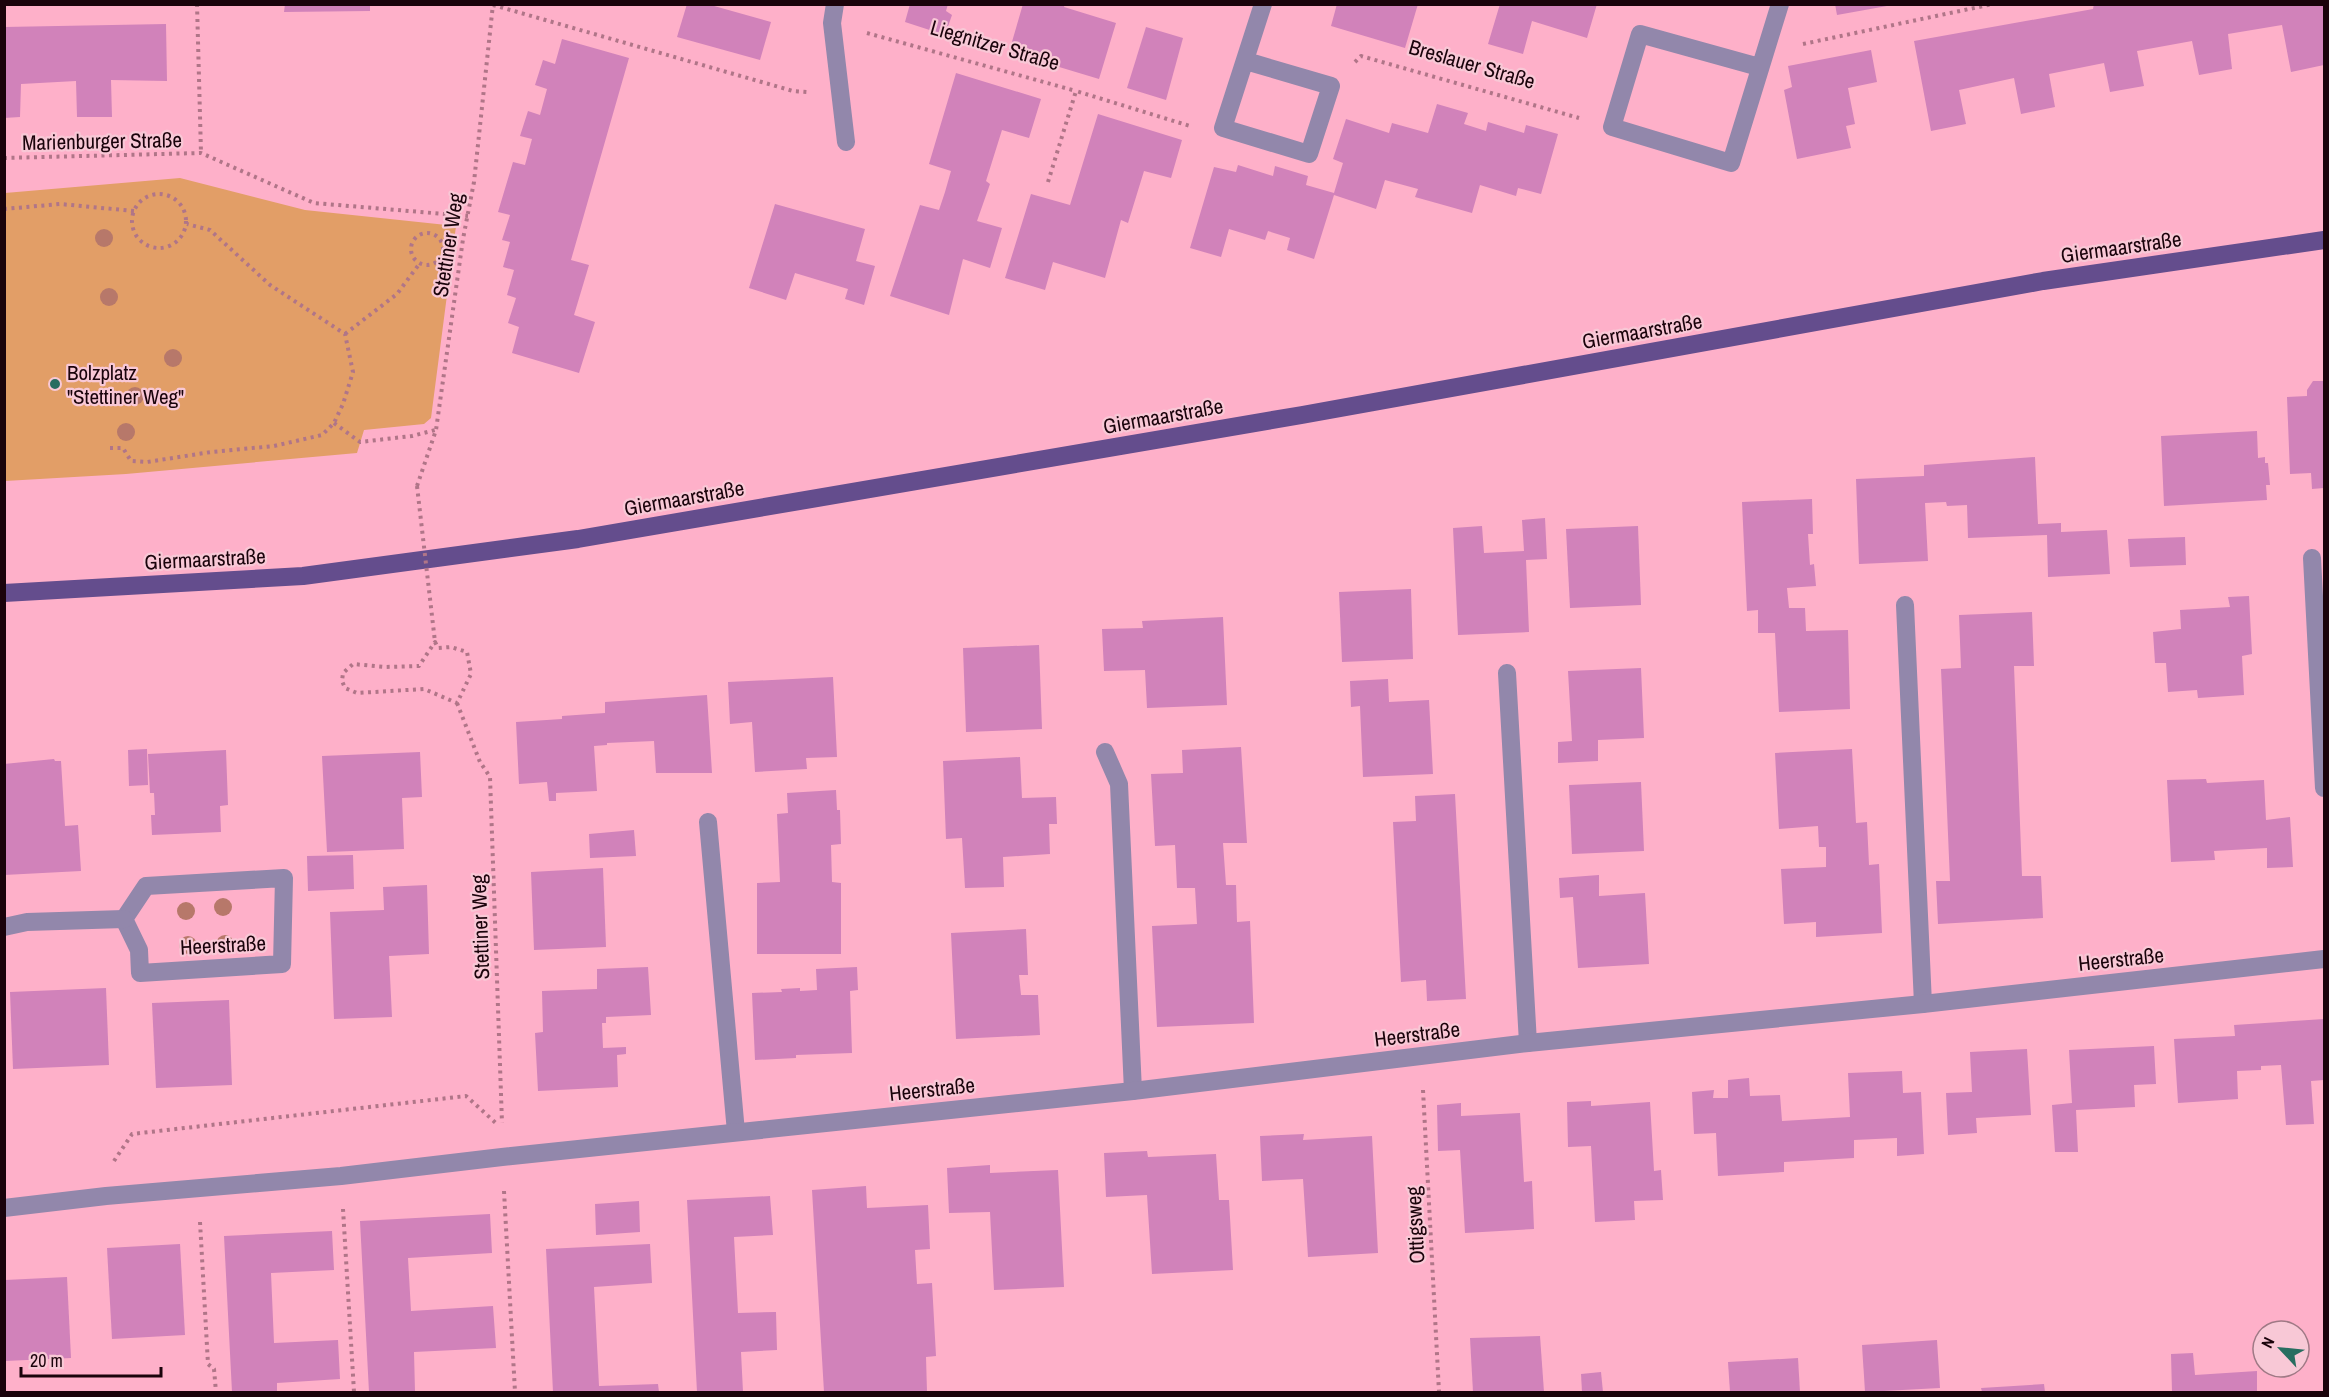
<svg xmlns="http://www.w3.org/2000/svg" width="2329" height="1397" viewBox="0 0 2329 1397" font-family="'Archivo Narrow',sans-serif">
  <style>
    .green { fill: #e29e67 }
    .building { fill: #d182ba }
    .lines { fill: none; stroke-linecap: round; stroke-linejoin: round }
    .path { stroke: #b07588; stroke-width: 4; stroke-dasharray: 3 4.5; stroke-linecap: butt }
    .minor { stroke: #9287ab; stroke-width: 18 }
    .major { stroke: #644d8d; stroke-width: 18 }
    .path-bridge { stroke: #b07588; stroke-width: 4; stroke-dasharray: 3 4.5; stroke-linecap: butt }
    .tree { fill: #b7786a }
    .poi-dot { fill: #286d60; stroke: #f8c8d6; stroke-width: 2 }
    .labels { text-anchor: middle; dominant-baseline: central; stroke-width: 4.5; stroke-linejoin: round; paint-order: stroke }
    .street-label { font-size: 21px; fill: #1a030b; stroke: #f8c8d6 }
    .poi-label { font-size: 21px; fill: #1a030b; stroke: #f8c8d6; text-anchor: start }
  </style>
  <rect width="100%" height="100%" fill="#feb0c9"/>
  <path class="green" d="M180,178L305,210L456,226L431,418L424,424L364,430L357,453L126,474L5,481V193Z"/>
  <g class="building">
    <path d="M285,4H370V11L284,12Z"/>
    <path d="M687,4H707L771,22L760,60L677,37Z"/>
    <path d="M910,4H948L946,11L952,15L945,35L905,22Z"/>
    <path d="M1023,4H1065L1064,7L1116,23L1099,79L1009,52Z"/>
    <path d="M1337,4H1418L1405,48L1331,26Z"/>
    <path d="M1500,4H1597L1587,38L1532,21L1523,54L1488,44Z"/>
    <path d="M1835,4H1887V6L1837,15Z"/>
    <path d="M2094,4H2324V65L2291,72L2282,25L2228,34L2232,69L2199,75L2192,41L2137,51L2144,86L2110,92L2104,63L2049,74L2055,107L2021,114L2014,78L1959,90L1966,124L1931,131L1914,41L2093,9Z"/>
    <path d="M166,24L167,81L111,80L112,117H77L76,81L21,84L20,117L4,118V27Z"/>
    <path d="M1146,27L1183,38L1166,100L1127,88Z"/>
    <path d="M562,39L629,58L571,260L589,265L574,315L595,322L579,373L512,353L519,327L508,323L516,298L507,295L514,270L503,267L510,242L502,240L510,215L498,212L513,162L525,165L532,139L520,136L528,111L540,115L547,89L535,85L543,60L555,64Z"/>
    <path d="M1871,50L1877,82L1848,88L1855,124L1846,126L1851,148L1797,159L1784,90L1792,87L1788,66Z"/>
    <path d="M956,73L1041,99L1029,138L1002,130L986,181L990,184L977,221L1002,228L990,268L963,259L949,315L890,296L920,205L939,210L945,192L951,171L929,164Z"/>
    <path d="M1437,104L1468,113L1464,124L1486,131L1488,122L1524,133L1526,125L1558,134L1541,194L1518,188L1516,196L1480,185L1472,213L1415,197L1418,189L1385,180L1376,209L1334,195L1314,259L1287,250L1290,238L1268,231L1265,240L1229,229L1221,257L1190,248L1214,167L1236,172L1238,165L1273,176L1275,166L1308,176L1306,185L1334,193L1343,163L1333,159L1346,119L1389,133L1392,123L1428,133Z"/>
    <path d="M1098,114L1182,140L1171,178L1144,171L1128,223L1121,220L1105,278L1053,262L1045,290L1005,278L1031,194L1070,205Z"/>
    <path d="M775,204L865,229L856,261L875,266L864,305L845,299L848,289L795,273L786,300L749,288Z"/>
    <path d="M2313,381H2324V488L2312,489L2311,473L2290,474L2287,397L2307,396V390Z"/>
    <path d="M2257,431L2258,458L2265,457V463H2268L2270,485H2266L2267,500L2164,506L2161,436Z"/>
    <path d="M2035,457L2038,524L2061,523V532L2107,530L2110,574L2048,577L2047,535L1968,538L1967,505L1947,506L1946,502L1925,503L1928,561L1859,564L1856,479L1924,476V465Z"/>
    <path d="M1812,499L1813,534H1808L1810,565L1814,564L1816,586L1787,588L1789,608H1805L1806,631L1848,630L1850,709L1779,712L1775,633H1758V610L1747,611L1742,502Z"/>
    <path d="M1545,518L1547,559L1526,560L1529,632L1458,635L1453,528L1482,526L1484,553L1524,551L1522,520Z"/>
    <path d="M1638,526L1641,605L1570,608L1566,529Z"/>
    <path d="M2185,537L2186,565L2130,567L2128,539Z"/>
    <path d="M1411,589L1413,659L1342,662L1339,592Z"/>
    <path d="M2249,596L2252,654L2242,656L2244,695L2198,698L2197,690L2168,692L2166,663H2155L2153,632L2181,629L2180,610L2230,607L2228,597Z"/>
    <path d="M2032,612L2034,666H2014L2022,876H2041L2043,918L1938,924L1936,881H1950L1941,669L1961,668L1959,615Z"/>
    <path d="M1223,617L1227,705L1147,708L1145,670L1104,671L1102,629L1143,628L1142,621Z"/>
    <path d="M1039,645L1042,729L966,732L963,648Z"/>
    <path d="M1641,668L1644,738L1598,740V761L1558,763V742L1572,741L1568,671Z"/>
    <path d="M833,677L837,757L806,758L807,769L755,772L752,722L730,724L728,682Z"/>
    <path d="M1388,679L1389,702L1429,700L1433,774L1363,777L1360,706L1351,707L1350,681Z"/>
    <path d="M707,695L712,773H656L654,741L607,743V745L594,746L597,791L556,793V801H549L547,782L519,784L516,722L562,719V716L605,713V702Z"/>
    <path d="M1241,747L1247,843H1223L1226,885H1236L1237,922L1250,921L1254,1023L1157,1027L1152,926L1197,924L1195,888H1177L1175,845L1155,846L1151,774L1183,773L1182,750Z"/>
    <path d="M147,749L148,785L129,786L128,750Z"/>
    <path d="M1852,749L1856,823L1867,822L1869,865L1879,864L1882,933L1816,937V922L1784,924L1781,869L1826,867V847H1819L1818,826L1779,829L1775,753Z"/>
    <path d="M226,750L228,805L220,806L221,832L152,835L151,815H155L154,793H150L148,754Z"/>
    <path d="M420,752L422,797L402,798L404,849L327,852L322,756Z"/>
    <path d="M1020,757L1022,798L1056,797L1057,824H1049L1050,854L1003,857L1004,887L965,888L962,838L946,839L943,761Z"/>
    <path d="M54,759L55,761H61L65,826L78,825L81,871L4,875V764Z"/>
    <path d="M2206,779L2207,783L2264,780L2266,820L2290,817L2293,867L2267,868V848L2214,851L2215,860L2171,862L2167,780Z"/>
    <path d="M1641,782L1644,851L1572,854L1569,785Z"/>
    <path d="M836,790L837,810H840L841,844L831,845L832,882L841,883V954H757V883L780,882L777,814L788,813L787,793Z"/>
    <path d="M1455,794L1466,999L1427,1001L1426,980L1401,982L1393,822L1416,821L1415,796Z"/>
    <path d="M634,830L636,856L590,858L589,834Z"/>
    <path d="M353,855L354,889L308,891L307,856Z"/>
    <path d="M603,868L606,947L534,950L531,872Z"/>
    <path d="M1599,875V896L1645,893L1649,964L1578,968L1573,897L1560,898L1559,878Z"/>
    <path d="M427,885L429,954L389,956L392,1017L334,1019L330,912L384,910L383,887Z"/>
    <path d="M1026,929L1028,975H1019L1021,995H1038L1040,1035L956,1039L951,933Z"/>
    <path d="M648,967L651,1015L606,1017V1023H602L603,1048L626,1047V1054L617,1055L618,1087L538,1091L535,1033L543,1032L542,991L597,989V969Z"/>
    <path d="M857,967L858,990L850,991L852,1053L796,1055V1058L755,1060L752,993L782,992L781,989L800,988V991L817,990L816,969Z"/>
    <path d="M106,988L109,1065L13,1069L10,992Z"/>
    <path d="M229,1000L232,1085L156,1088L152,1003Z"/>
    <path d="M2324,1019V1080L2311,1081L2314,1124L2286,1125L2281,1065L2261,1066V1070L2237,1071L2238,1099L2178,1103L2174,1039L2235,1036L2234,1025Z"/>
    <path d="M2154,1046L2156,1084L2134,1085L2135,1107L2076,1110L2078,1152H2055L2052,1105L2072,1103L2069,1050Z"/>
    <path d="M2027,1049L2031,1115L1976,1118L1977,1133L1948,1135L1946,1093L1972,1092L1970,1052Z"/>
    <path d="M1902,1071L1903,1093L1921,1092L1924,1154L1897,1156V1138L1854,1140V1158L1784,1162V1172L1718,1176L1716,1133L1694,1134L1692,1092L1714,1090L1713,1098H1728V1080L1749,1078L1750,1096L1780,1095L1782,1121L1850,1117L1848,1073Z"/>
    <path d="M1591,1101V1106L1650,1102L1654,1171L1661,1170L1663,1200L1634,1201L1635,1220L1595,1222L1591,1146L1568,1147L1567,1102Z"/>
    <path d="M1461,1103V1116L1520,1113L1524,1182L1532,1181L1534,1229L1465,1233L1460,1150L1438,1151L1437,1105Z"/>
    <path d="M1304,1134L1303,1140L1372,1136L1378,1253L1308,1257L1303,1179L1262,1181L1260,1136Z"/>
    <path d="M1147,1151L1148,1157L1216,1154L1219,1200H1229L1233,1270L1152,1274L1147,1195L1106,1197L1104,1153Z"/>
    <path d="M990,1165V1173L1058,1170L1064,1287L994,1290L990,1212L949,1213L947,1168Z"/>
    <path d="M866,1186L867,1208L928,1205L930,1249L915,1250L917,1284L932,1283L936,1356L926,1357L927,1392H824L812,1190Z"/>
    <path d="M770,1196L773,1235L734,1237L738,1313L776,1312L777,1350L741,1352L743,1392H697L687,1200Z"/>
    <path d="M639,1201L640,1232L596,1235L595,1204Z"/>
    <path d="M490,1214L492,1253L408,1258L411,1311L493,1306L496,1348L414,1352L415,1392H369L360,1221Z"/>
    <path d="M332,1231L334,1270L271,1273L274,1343L338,1340L340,1379L277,1383V1392H232L224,1236Z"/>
    <path d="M180,1244L185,1335L112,1339L107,1248Z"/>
    <path d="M650,1244L652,1283L594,1287L599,1386L658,1384L659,1392H553L546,1249Z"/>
    <path d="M67,1277L71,1358L5,1361V1280Z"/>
    <path d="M1540,1336L1544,1392H1473L1470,1338Z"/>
    <path d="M1937,1340L1940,1388L1865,1392L1862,1345Z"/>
    <path d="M2193,1353L2195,1375L2257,1371V1392H2172L2171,1354Z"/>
    <path d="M1798,1358L1800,1392H1730L1728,1362Z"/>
    <path d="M1601,1372L1603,1392H1582L1581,1374Z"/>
    <path d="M2044,1384L2045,1392H1982L1981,1388Z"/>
  </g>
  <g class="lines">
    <g class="path">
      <path d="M197,4L201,153"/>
      <path d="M493,5L793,91L807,92"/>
      <path d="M867,33L1076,91"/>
      <path d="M1803,44L1993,4"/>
      <path d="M1355,62L1361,56L1579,118"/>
      <path d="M4,158L201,153L314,203L468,216"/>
      <path d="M1048,182L1076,91L1190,126"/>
      <circle cx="159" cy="221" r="27"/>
      <path d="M4,209L60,204L134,211"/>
      <circle cx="427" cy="249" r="16"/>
      <path d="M345,334L397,294L420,263"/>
      <path d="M334,423L360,442L412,436L435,430"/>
      <path d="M110,448H123L131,461L147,462L211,452L274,446L322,435L334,423L343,404L353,372L345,334L270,285L210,230L187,224"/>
      <path d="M417,486L436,430L463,239L474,182L493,4"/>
      <path d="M435,642L438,648L451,647L467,652L471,674L457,703L424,689L357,693L345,688L342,681L343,673L353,664L385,667L419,666Z"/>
      <path d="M457,703L480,762L490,777L502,1123"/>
      <path d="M1423,1090L1439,1392"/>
      <path d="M114,1161L132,1134L466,1096L497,1124"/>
      <path d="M504,1191L515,1392"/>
      <path d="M343,1209L354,1392"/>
      <path d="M200,1222L208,1364L214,1369L216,1392"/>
    </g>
    <g class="minor">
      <path d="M835,4L832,23L846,142"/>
      <path d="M1246,61L1331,86L1309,154L1223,128L1263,4"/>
      <path d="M1759,67L1640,34L1612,127L1731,163L1780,4"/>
      <path d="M2312,558L2324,788"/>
      <path d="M1905,605L1923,1004"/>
      <path d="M1507,673L1528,1043"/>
      <path d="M1105,752L1119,784L1133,1091"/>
      <path d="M708,822L736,1132"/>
      <path d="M284,878L282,964L140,973L139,950L124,919L146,886Z"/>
      <path d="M4,927L27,922L124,919"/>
      <path d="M4,1208L106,1196L341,1176L502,1157L1133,1091L1528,1043L1923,1004L2324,959"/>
    </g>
    <path class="major" d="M4,593L303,576L578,539L1302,415L2043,281L2324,240"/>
    <path class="path-bridge" d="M417,486L435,642"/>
  </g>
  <g class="tree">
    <circle cx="104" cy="238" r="9"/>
    <circle cx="109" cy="297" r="9"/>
    <circle cx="173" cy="358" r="9"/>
    <circle cx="135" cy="396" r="9"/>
    <circle cx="126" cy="432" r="9"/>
    <circle cx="223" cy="907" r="9"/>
    <circle cx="186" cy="911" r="9"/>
    <circle cx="225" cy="944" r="9"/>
    <circle cx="188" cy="945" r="9"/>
  </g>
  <circle class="poi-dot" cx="55" cy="384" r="6"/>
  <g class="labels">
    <g class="street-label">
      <text transform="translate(995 45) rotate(16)">Liegnitzer Straße</text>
      <text transform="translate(1472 64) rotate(16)">Breslauer Straße</text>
      <text transform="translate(102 141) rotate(-1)">Marienburger Straße</text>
      <text transform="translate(448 245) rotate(-81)">Stettiner Weg</text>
      <text transform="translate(2121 247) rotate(-8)">Giermaarstraße</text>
      <text transform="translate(1642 331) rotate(-10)">Giermaarstraße</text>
      <text transform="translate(1163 416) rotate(-10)">Giermaarstraße</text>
      <text transform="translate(684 498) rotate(-10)">Giermaarstraße</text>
      <text transform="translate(205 559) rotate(-3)">Giermaarstraße</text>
      <text transform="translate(480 927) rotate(-92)">Stettiner Weg</text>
      <text transform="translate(223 945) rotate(-3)">Heerstraße</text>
      <text transform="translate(2121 959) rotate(-6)">Heerstraße</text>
      <text transform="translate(1417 1034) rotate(-7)">Heerstraße</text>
      <text transform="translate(932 1089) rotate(-6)">Heerstraße</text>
      <text transform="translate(1415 1225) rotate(-93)">Ottigsweg</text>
    </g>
    <g class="poi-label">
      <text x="67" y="372">Bolzplatz<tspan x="67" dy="24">"Stettiner Weg"</tspan></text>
    </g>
  </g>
  <rect width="2329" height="1397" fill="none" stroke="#1a030b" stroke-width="12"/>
  <g transform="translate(2281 1349) rotate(296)"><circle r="28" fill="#f8c8d6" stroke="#9f7985" stroke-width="1.5"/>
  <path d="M0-4.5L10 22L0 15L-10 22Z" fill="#286d60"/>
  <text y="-9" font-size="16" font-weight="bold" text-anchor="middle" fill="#1a030b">N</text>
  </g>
  <path d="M21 1367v9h140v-9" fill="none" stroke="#1a030b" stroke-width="3"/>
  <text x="30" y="1367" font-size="18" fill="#1a030b" stroke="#f8c8d6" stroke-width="4.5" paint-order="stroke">20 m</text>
</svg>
